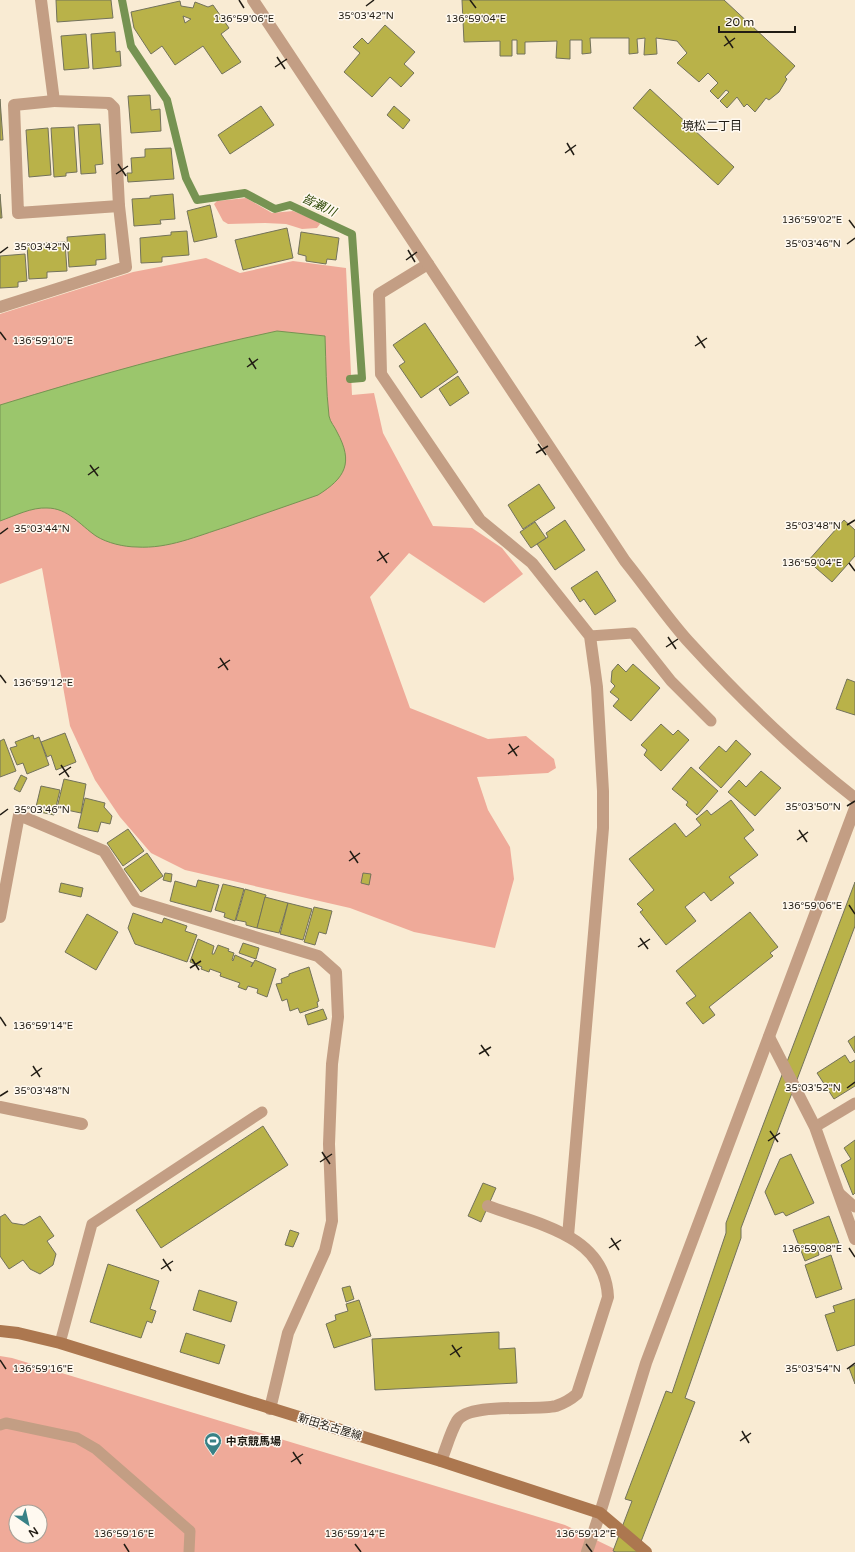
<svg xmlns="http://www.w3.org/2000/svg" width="855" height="1552" viewBox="0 0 855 1552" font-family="'Varela Round','Noto Sans JP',sans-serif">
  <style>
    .green { fill: #efaa99; fill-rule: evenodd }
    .water { fill: #9bc66c; stroke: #769352 }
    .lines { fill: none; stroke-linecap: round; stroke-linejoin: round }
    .stream { stroke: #769352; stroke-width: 8 }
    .building { fill: #b9b249; stroke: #73725b; fill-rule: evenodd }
    .service { stroke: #c39e84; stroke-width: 11 }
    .minor { stroke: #c39e84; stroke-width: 12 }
    .tertiary { stroke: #c39e84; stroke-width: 12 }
    .secondary { stroke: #ac774f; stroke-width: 12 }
    .ticks { fill: none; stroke: #211c14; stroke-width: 1.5 }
    .labels { text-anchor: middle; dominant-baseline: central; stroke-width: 3; stroke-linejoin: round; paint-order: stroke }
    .street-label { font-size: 11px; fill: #211c14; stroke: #fff9f0 }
    .poi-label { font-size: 11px; font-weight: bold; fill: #211c14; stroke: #fff9f0; text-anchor: start }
    .neighbourhood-label { font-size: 12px; fill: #211c14; stroke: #fff9f0 }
    .water-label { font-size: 12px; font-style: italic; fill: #2c4603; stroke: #fff9f0 }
    .ticks-label { font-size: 10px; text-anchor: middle; fill: #211c14; stroke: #fff9f0; stroke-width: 3; stroke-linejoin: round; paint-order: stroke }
  </style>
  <rect width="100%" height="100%" fill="#f9ebd3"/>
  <g class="green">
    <path d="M246,198L272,213L293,211L318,221L320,224L317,228L302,229L286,224L265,223L228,224L223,221L214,204L217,201Z"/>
    <path d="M206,258L240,273L293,261L346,268L352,395L374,393L383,433L433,526L472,528L502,548L523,574L484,603L409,553L370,597L410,708L488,739L526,736L554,759L556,768L548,773L477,777L488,810L510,847L514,879L495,948L414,932L350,908L185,870L151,853L120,817L95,780L70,726L42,568L0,584V314L133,272Z"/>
    <path d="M0,1356L12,1358L565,1525L621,1552H0ZM16,1512H40V1536H16Z"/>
  </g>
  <path class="water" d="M277,331L325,336C326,363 326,390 329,416C330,422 335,427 337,432C354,463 345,478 318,495C287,506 257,516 226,527C197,536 168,549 137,547C124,547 107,543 96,536C80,525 68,508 47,508C32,507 14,516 0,521V405C91,377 183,351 277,331Z"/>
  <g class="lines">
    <path class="stream" d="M122,0L131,46L167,100L186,178L197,200L245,193L275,209L290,205L352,234L362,378L350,379"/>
  </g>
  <g class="building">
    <path d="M56,0H111L113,18L57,22Z"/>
    <path d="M462,0H724L795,66L785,77L787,79L779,92L769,100L766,98L755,112L747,104L744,107L737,97L727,108L720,101L729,92L726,90L718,99L710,91L718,83L708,73L699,82L677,63L687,53L677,41L656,38L657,54L644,55L645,38L637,39L638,53L629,54V38H590L591,53L582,54V40H570V59L556,58L557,41L525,42V54H517V40H512V56H500V41L464,42Z"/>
    <path d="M180,1L181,6L193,8L195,2L208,7L213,5L229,28L221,34L241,62L222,74L203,46L175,65L162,46L151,54L134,28L131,12ZM183,16L191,19L185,23Z"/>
    <path d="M385,25L415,52L404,64L414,73L401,87L390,77L372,97L344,72L360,53L353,47L362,38L368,44Z"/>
    <path d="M115,32L116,52L120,51L121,66L93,69L91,34Z"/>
    <path d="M86,34L89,68L64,70L61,36Z"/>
    <path d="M650,89L734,167L718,185L633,108Z"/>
    <path d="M150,95L151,110L160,109L161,131L131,133L128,96Z"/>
    <path d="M0,99L3,140H0Z"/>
    <path d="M261,106L274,125L230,154L218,135Z"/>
    <path d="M394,106L410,120L403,129L387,115Z"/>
    <path d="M100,124L103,164L95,165L96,173L81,174L78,125Z"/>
    <path d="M74,127L77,172L66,173V176L54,177L51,128Z"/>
    <path d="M48,128L51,175L29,177L26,130Z"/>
    <path d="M171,148L174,179L128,182L127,173H132L131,158L145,157V149Z"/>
    <path d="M0,194L2,218H0Z"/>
    <path d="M173,194L175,219L160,220L161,224L134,226L132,199L150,198V196Z"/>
    <path d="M210,205L217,237L194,242L187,211Z"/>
    <path d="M287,228L293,258L243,270L235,240Z"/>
    <path d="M187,231L189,255L162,257V262L141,263L140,238L171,235V232Z"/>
    <path d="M301,232L339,238L336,260L327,259L326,264L306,261V256L298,254Z"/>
    <path d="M105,234L106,259L96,260V265L69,267L67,237Z"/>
    <path d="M65,242L67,271L47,272V278L29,279L27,244Z"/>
    <path d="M25,254L27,281L18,282V287L0,288V256Z"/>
    <path d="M425,323L458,372L421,398L399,366L405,362L393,345Z"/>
    <path d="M458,376L469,393L450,406L439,389Z"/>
    <path d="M539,484L555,508L523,529L508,505Z"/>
    <path d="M565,520L585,550L555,570L537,544L548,537L546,533Z"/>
    <path d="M844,520L855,530V556L832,582L808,561Z"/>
    <path d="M535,522L546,538L531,548L520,532Z"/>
    <path d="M597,571L616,601L595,615L584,599L580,602L571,588Z"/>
    <path d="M618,664L626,672L633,664L660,688L631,721L613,706L619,699L610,692L615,686L611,682L612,671Z"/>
    <path d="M847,679L855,682V715L836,709Z"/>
    <path d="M661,724L673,735L678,730L689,740L661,771L644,755L647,750L641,745Z"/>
    <path d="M65,733L76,762L56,770L51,755L47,757L41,742Z"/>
    <path d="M33,735L34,739L39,737L49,765L27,774L23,763L17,765L10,748L17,746L15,742Z"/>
    <path d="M4,739L16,771L0,777V741Z"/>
    <path d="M736,740L751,754L721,788L699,768L719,746L726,752Z"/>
    <path d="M691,767L718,791L697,815L686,805L688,802L672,789Z"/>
    <path d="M761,771L781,788L755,816L728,792L739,780L746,787Z"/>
    <path d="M21,775L27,778L20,792L14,789Z"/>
    <path d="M64,779L86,784L81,813L57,808Z"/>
    <path d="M41,786L60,790L54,815L35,811Z"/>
    <path d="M85,798L105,803L104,807L112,816L110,824L101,822L98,832L78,828Z"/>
    <path d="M731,800L754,830L744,838L758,855L729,877L734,883L711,901L704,892L685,907L696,921L666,945L640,912L643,910L637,904L654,890L629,859L675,823L686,837L701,825L696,819L707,810L711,815Z"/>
    <path d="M128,829L144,851L123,866L107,843Z"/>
    <path d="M147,853L163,876L141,892L124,869Z"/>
    <path d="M165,873L172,874L171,882L163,880Z"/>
    <path d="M363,873L371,874L369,885L361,883Z"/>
    <path d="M198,880L219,885L211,912L170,901L175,881L196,887Z"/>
    <path d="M855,882V926L741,1228V1238L685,1398L695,1402L637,1552H616L613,1551L632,1501L625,1499L666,1391L672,1393L726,1233V1223Z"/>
    <path d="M61,883L83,888L81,897L59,892Z"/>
    <path d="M223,884L244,889L235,921L224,917L225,913L215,910Z"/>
    <path d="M245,889L266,895L257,928L246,925V922L236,920Z"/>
    <path d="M265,897L288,903L279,933L257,928Z"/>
    <path d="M288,903L312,909L303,940L280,934Z"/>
    <path d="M314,907L332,911L326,934L319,932L315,945L304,942Z"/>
    <path d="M750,912L778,947L770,953L773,956L709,1007L715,1015L703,1024L686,1003L696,996L676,971Z"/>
    <path d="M133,913L162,923L164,918L187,926L185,931L197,935L187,962L135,944L128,928Z"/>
    <path d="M87,914L118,932L96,970L65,952Z"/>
    <path d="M198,939L214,946L212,954H214L218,945L229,949L228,951L234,953L232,960L233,961L235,955L253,963L251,967L255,960L276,969L267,997L257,993L258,989L248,986L246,990L238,987L240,983L220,976L221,973L210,969L209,972L201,969L202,967L190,962Z"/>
    <path d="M243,943L259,948L256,959L239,953Z"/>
    <path d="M309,967L319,1001L317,1002L318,1007L300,1013L298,1008L290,1011L287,999L282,1001L276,984L282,983L281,979L289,976V974Z"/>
    <path d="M323,1009L327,1019L308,1025L305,1015Z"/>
    <path d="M855,1036V1053L848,1041Z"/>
    <path d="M845,1055L850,1063L855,1060V1086L834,1099L817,1073Z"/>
    <path d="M263,1126L288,1165L161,1248L136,1210Z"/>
    <path d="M855,1140V1193L853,1195L841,1165L851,1159L844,1148Z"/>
    <path d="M791,1154L814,1203L786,1216L783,1212L775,1215L765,1192L780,1159Z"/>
    <path d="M483,1183L496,1188L481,1222L468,1216Z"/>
    <path d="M5,1214L12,1223L24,1225L40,1216L54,1236L47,1241L56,1254L53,1265L40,1274L30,1269L23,1260L9,1269L0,1256V1217Z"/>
    <path d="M829,1216L839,1243L818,1251L819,1255L805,1261L793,1230Z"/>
    <path d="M290,1230L299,1233L293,1247L285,1245Z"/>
    <path d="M831,1255L842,1289L816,1298L805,1265Z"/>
    <path d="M108,1264L159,1281L150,1309L156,1311L152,1323L147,1321L141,1338L90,1322Z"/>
    <path d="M350,1286L354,1299L346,1302L342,1288Z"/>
    <path d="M199,1290L237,1302L231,1322L193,1310Z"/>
    <path d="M855,1299V1345L837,1351L825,1315L835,1312L833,1306Z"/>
    <path d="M359,1300L371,1336L334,1348L326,1324L336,1320L335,1315L348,1311L346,1304Z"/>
    <path d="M499,1332V1349L515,1348L517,1383L375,1390L372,1339Z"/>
    <path d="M186,1333L225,1345L219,1364L180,1352Z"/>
    <path d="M855,1365V1384L849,1368Z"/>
  </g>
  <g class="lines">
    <g class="service">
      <path d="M590,636L633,633L671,681L711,721"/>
      <path d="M815,1127L855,1103"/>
      <path d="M839,1193L855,1207"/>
      <path d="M60,1343L92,1224L262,1112"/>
      <path d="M0,1425L6,1423L77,1438L96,1449L190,1531L189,1552"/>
    </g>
    <g class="minor">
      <path d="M54,101L14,105L18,213L119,206"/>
      <path d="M428,264L379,294L381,374L480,520L532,563L590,636L597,687L603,791V828L568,1236"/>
      <path d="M0,307L126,267L119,206L114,108L109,103L54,101L41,0"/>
      <path d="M0,917L19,815L104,851L136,901L318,956L336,972L338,1017L332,1064L329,1144L332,1221L325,1251L288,1333L270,1409"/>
      <path d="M769,1037L815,1127L855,1239"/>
      <path d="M0,1107L82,1124"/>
    </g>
    <g class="tertiary">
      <path d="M253,0L625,561C646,587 665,615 687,640C739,697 794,751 855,798"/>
      <path d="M441,1461C446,1449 450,1433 457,1421C469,1402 535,1411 556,1406C565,1403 570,1400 577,1394L608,1297C605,1234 536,1224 488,1206"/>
      <path d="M587,1552L600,1513L646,1363L855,808"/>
    </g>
    <path class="secondary" d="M0,1331L18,1333L60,1343L441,1461L600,1513L646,1552"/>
  </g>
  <path class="ticks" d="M239,0L244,8M470,0L476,8M366,6L374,0M725,36L733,48M724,46L735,38M277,57L285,69M275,67L287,59M567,143L574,155M565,153L576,145M118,164L126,176M116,174L128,166M849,220L855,228M847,244L855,238M408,250L415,262M0,253L8,247M406,260L417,252M0,332L6,340M697,336L705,348M695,346L707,338M249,358L256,369M247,367L258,359M538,444L546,455M536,453L548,446M90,465L98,476M88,475L99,467M847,525L855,520M0,534L8,528M379,551L387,563M377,561L389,553M849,563L855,571M668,637L676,649M666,647L678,639M220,658L228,670M218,668L230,660M0,675L6,683M509,744L517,756M508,754L519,746M61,765L69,777M59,775L71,767M847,806L855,801M0,815L8,809M799,830L807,842M797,840L808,832M350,851L358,863M349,861L360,853M849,905L855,914M640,938L648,949M638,947L650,939M192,959L199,970M190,968L201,961M0,1017L6,1026M481,1045L489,1056M479,1054L491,1047M33,1066L40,1077M31,1076L42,1068M847,1088L855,1082M0,1096L8,1091M770,1131L778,1142M768,1141L780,1133M322,1152L330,1164M320,1162L332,1154M611,1238L619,1250M609,1248L621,1240M849,1248L855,1257M163,1259L171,1271M161,1269L173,1261M452,1345L460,1357M450,1355L462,1347M0,1360L6,1369M847,1369L855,1363M742,1431L749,1443M740,1441L751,1433M293,1452L301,1464M291,1462L303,1454M124,1544L129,1552M355,1544L361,1552M586,1544L592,1552"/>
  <defs>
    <g id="stadium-pin" transform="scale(0.9)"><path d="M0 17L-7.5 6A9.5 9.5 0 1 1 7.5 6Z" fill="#388186" stroke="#fff9f0"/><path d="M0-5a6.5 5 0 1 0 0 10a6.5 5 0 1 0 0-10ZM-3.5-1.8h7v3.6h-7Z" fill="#fff"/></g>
  </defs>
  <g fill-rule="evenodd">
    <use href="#stadium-pin" x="213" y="1441"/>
  </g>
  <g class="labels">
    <g class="street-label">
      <text transform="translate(330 1427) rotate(17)">新田名古屋線</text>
    </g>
    <g class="poi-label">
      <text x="226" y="1441">中京競馬場</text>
    </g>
    <g class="neighbourhood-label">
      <text x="712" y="126">境松二丁目</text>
    </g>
    <g class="water-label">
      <text transform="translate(319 205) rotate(25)">皆瀬川</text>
    </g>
  </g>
  <g class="ticks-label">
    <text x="366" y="19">35°03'42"N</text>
    <text x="244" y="22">136°59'06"E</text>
    <text x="476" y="22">136°59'04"E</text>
    <text x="812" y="223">136°59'02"E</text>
    <text x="813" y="247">35°03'46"N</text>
    <text x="42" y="250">35°03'42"N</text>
    <text x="43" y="344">136°59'10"E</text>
    <text x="813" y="529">35°03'48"N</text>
    <text x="42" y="532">35°03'44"N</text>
    <text x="812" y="566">136°59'04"E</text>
    <text x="43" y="686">136°59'12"E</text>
    <text x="813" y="810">35°03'50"N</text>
    <text x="42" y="813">35°03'46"N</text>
    <text x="812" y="909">136°59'06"E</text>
    <text x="43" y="1029">136°59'14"E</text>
    <text x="813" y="1091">35°03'52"N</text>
    <text x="42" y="1094">35°03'48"N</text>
    <text x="812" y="1252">136°59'08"E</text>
    <text x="43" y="1372">136°59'16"E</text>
    <text x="813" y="1372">35°03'54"N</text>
    <text x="124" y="1537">136°59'16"E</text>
    <text x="355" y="1537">136°59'14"E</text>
    <text x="586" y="1537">136°59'12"E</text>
  </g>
  <g transform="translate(28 1524) rotate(146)"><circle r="19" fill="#fff9f0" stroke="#a6a198"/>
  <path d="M0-3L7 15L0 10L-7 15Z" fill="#388186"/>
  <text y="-6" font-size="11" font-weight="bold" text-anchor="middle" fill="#211c14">N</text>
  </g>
  <path d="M719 26v6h76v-6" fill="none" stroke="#211c14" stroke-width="2"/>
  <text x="725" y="26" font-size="12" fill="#211c14" stroke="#fff9f0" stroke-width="3" paint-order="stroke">20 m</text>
</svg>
